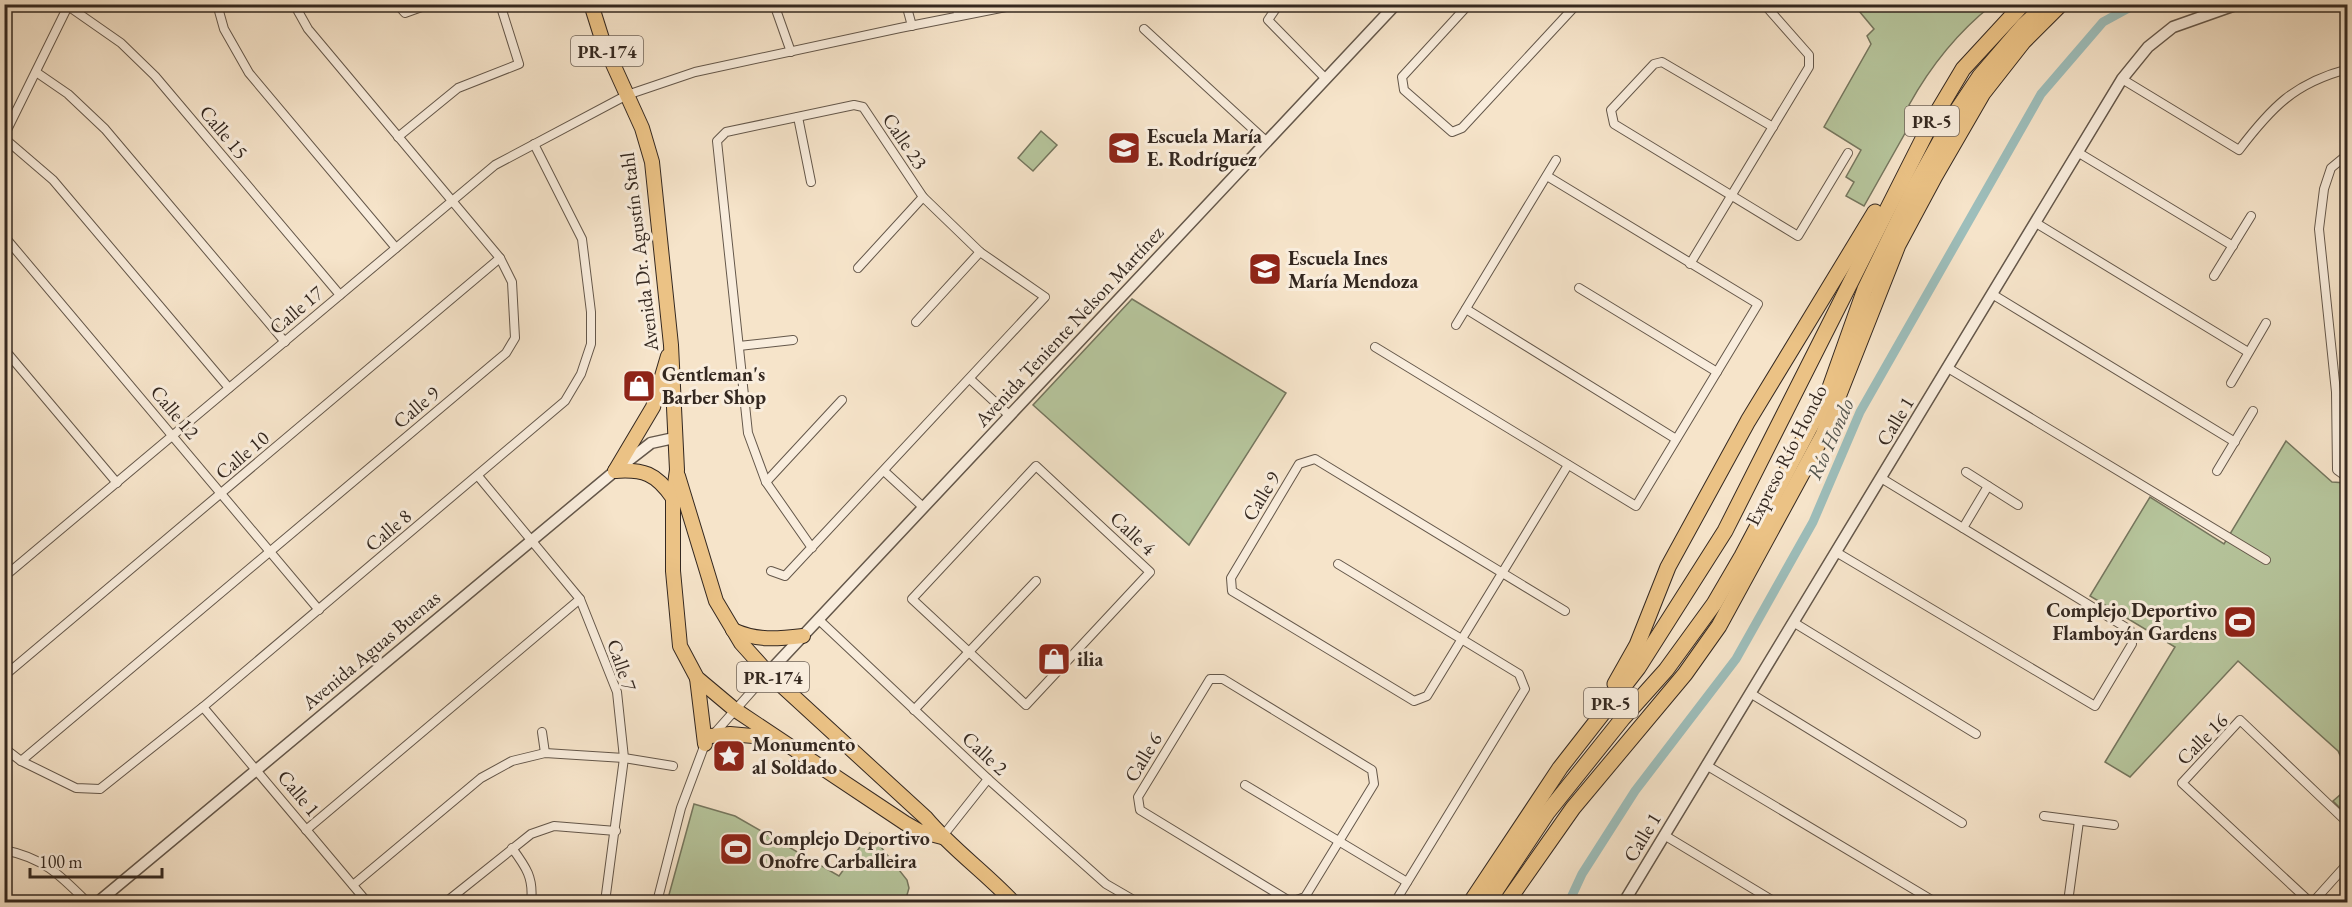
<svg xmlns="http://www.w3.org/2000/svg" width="2352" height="907" viewBox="0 0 2352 907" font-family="'EB Garamond',serif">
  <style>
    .green { fill: #b6c59c; stroke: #75765e; stroke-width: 1.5 }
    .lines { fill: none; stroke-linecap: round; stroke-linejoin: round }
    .canal { stroke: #9dbebb; stroke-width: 9 }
    .minor-casing { stroke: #64574a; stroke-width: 10 }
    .tertiary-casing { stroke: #64574a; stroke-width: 13 }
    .trunk-casing { stroke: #342820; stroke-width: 16 }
    .motorway-casing { stroke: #342820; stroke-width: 17 }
    .minor { stroke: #f9eddd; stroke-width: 8 }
    .tertiary { stroke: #f9eddd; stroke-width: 10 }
    .trunk { stroke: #ebc285; stroke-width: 14 }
    .motorway { stroke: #ebc285; stroke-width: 15 }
    .labels { text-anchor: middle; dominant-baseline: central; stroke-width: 6; stroke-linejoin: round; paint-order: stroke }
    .shield { fill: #f9eddd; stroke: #6f6359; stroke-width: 1.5 }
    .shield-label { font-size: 18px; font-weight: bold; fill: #342820 }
    .street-label { font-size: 20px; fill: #342820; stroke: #f9eddd }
    .poi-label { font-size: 20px; font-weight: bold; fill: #342820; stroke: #f9eddd; text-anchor: start }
    .water-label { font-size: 21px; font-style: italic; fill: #54554e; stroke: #f9eddd }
  </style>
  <rect width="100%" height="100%" fill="#f6e4ca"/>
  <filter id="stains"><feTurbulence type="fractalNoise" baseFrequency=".00333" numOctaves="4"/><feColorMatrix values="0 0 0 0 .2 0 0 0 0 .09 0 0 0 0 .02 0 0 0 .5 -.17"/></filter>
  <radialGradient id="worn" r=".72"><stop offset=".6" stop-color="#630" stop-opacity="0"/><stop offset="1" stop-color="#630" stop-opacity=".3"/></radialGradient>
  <g class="green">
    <path d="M1854,5H1992C1958,32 1930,67 1909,105L1917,112L1864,206L1846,196L1854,182L1846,177L1861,150L1824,127L1871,44L1867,36L1874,29Z"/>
    <path d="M1041,131L1057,145L1033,171L1018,158Z"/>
    <path d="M1132,299L1286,393L1189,545L1033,405Z"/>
    <path d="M2286,441L2332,482L2347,483V770L2338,751L2238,661L2130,777L2105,762L2175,647L2090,596L2150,497L2224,544Z"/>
    <path d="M2347,789V815L2333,801Z"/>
    <path d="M694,804L735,816L839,876L870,833L907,880L909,888L905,902H667Z"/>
  </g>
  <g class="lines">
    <path class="canal" d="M1569,902L1582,874L1635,791L1736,659L1813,522L1860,412L2041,94L2103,22L2136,4"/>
    <g class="minor-casing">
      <g id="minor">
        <path d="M217,4L224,29L249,73L396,248"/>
        <path d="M397,4L405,13L430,4"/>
        <path d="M716,4L717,6"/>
        <path d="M774,4L791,52"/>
        <path d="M906,4L912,26"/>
        <path d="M955,4L959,16"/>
        <path d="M1279,4L1268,20L1326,79"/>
        <path d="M1469,4L1402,77L1404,90L1452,132L1462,128L1577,4"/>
        <path d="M2344,4L2348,23"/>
        <path d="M68,6L121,43L155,76L340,295"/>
        <path d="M1144,29L1267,142"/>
        <path d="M36,72L68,94L105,129L285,342"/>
        <path d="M2122,79L2239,150C2271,108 2294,83 2348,69"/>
        <path d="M798,117L811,182"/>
        <path d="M1773,127L1662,62L1654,64L1611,110L1614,124L1798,236L1848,153"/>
        <path d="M4,136L69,4"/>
        <path d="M398,137L458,88L519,64L500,4"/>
        <path d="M4,138L53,180L229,388"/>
        <path d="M2079,153L2233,246"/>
        <path d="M2348,154L2331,168L2324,189L2319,229L2336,392L2337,470L2348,478"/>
        <path d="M2036,223L2248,352"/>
        <path d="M4,236L319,610"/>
        <path d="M1690,264L1809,67V55L1764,4"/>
        <path d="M858,268L923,197"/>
        <path d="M2214,276L2251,216"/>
        <path d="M1579,288L1717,372"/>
        <path d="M1992,294L2235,442"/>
        <path d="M1466,309L1676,439"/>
        <path d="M916,322L980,252"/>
        <path d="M1456,325L1556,160"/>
        <path d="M739,346L793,340"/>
        <path d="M1375,347L1636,506L1758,304L1547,176"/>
        <path d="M4,349L117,483"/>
        <path d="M1948,368L2266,560"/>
        <path d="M970,379L1010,416"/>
        <path d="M2231,383L2266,323"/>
        <path d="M1036,466L1150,572L1026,705L912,599Z"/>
        <path d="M884,471L923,507"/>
        <path d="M2217,471L2253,411"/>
        <path d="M1966,472L2018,505"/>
        <path d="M478,476L580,599L617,692L624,758L605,902"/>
        <path d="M766,482L842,400"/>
        <path d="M1963,528L1988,486"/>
        <path d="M1836,552L2095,706L2132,644L2130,630L1881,478"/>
        <path d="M1338,564L1519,674L1525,689L1395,902"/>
        <path d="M771,571L785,576L1045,297L980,252L923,197L863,107L854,105L726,132L717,141L748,433L766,482L812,548"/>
        <path d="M4,577L495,165L627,95L695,72L900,28L1021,4"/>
        <path d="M1565,611L1315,459L1299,464L1231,578L1232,591L1414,701L1427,696L1568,465"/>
        <path d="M818,619L988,779L1106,884L1137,902"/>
        <path d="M1793,622L1976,734"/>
        <path d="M4,676L500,258"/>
        <path d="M1210,679H1223L1372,770L1374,784L1305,897L1291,902L1140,810L1138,797Z"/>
        <path d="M1750,693L1962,823"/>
        <path d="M203,707L367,902"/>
        <path d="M914,710L1036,581"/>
        <path d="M542,732L545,753"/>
        <path d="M4,748L21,761L76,788L100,789L203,707L565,401L581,374L591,344V312L582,239L534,144"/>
        <path d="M21,761L506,353L515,338L512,282L500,258L308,29L294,4"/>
        <path d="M1706,765L1935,902"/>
        <path d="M1245,785L1407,882"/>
        <path d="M2044,816L2114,825"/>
        <path d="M306,830L580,599"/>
        <path d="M1664,835L1775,902"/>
        <path d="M942,837L988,779"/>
        <path d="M512,848C526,867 534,878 531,902"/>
        <path d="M4,850C44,858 60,875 87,902"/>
        <path d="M353,885L481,778L512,761L545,753L624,758L673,766"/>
        <path d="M446,902L531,834L554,826L616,831"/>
        <path d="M657,902L681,808L705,744L768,673"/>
        <path d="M2068,902L2079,821"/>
        <path d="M2152,902V900"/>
        <path d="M2310,902L2182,783L2240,720L2348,823"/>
        <path d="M2313,902L2348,863"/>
      </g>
    </g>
    <g class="tertiary-casing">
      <g id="tertiary">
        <path d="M768,673L1396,4"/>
        <path d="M98,902L615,471L651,443L674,438"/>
        <path d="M1624,902L2122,79L2148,47L2173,27L2238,4"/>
      </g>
    </g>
    <g class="trunk-casing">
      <g id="trunk">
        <path d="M591,4L603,42L642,128L652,162L671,345L677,470L673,498V571L680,646L697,678L734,709L905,823L919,831L942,837"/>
        <path d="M615,471L653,407L668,356"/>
        <path d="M615,471C643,469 656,473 673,498"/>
        <path d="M678,476L716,601L741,643L768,673L926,818C952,849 985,872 1013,902"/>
        <path d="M733,630C757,641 777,639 803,636"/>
        <path d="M697,678L705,744"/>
        <path d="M711,736L730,734L775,738"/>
      </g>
    </g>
    <g class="motorway-casing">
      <g id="motorway">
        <path d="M1615,684L1637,645L1668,567L1748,421L1875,212"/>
        <path d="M1471,902L1560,768L1638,668L1725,531L1932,121L1963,69L2023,4"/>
        <path d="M1488,902L1547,813L1623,718L1666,670L1714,604L1742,556L1828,393L1865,289L1913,190L1958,109L1980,76L2024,25L2047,4"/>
        <path d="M1507,902L1573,808L1685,674L1719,626L1823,435L1898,245L1935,176L1983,93L2023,42L2061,4"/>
      </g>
    </g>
    <use href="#minor" class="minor"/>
    <use href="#tertiary" class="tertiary"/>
    <use href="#trunk" class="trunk"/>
    <use href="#motorway" class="motorway"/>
  </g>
  <defs>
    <g id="school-square" transform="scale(1.725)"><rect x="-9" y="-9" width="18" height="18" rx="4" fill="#8f2418" stroke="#f9eddd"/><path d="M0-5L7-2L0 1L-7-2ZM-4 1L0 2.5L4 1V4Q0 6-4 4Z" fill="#fff"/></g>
    <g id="shop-square" transform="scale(1.725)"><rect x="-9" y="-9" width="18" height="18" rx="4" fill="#8f2418" stroke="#f9eddd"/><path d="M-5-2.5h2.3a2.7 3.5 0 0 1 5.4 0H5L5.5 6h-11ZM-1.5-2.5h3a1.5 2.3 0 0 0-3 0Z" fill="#fff"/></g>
    <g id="stadium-square" transform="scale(1.725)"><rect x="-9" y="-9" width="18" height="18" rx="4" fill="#8f2418" stroke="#f9eddd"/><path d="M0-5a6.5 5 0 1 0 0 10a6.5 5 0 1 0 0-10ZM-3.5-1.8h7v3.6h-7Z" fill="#fff"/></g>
    <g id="sight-square" transform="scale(1.725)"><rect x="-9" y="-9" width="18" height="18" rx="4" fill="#8f2418" stroke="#f9eddd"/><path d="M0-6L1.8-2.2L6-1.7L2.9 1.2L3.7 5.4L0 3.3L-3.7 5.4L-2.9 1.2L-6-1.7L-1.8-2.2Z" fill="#fff"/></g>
  </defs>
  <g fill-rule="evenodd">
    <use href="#school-square" x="1124" y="148"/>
    <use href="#school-square" x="1265" y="269"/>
    <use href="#shop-square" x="639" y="386"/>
    <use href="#stadium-square" x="2240" y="622"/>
    <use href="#shop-square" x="1054" y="659"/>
    <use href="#sight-square" x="729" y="756"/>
    <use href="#stadium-square" x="736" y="849"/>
  </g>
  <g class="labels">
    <g class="shield">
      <rect x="571" y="36" width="72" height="30" rx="4.5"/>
      <rect x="1905" y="106" width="54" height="30" rx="4.5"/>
      <rect x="737" y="662" width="72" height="30" rx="4.5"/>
      <rect x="1584" y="688" width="54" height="30" rx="4.5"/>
    </g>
    <g class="shield-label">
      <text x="607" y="51">PR-174</text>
      <text x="1932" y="121">PR-5</text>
      <text x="773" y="677">PR-174</text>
      <text x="1611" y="703">PR-5</text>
    </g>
    <g class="street-label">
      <text transform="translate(224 132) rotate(50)">Calle 15</text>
      <text transform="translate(905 141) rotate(56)">Calle 23</text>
      <text transform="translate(639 252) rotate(-97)">Avenida Dr. Agustín Stahl</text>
      <text transform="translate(296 310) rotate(-40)">Calle 17</text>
      <text transform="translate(1069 326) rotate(-47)">Avenida Teniente Nelson Martínez</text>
      <text transform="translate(416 407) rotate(-40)">Calle 9</text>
      <text transform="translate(175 412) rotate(50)">Calle 12</text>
      <text transform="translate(1895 421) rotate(-59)">Calle 1</text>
      <text transform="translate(242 455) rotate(-40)">Calle 10</text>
      <text transform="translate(1786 455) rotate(-63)">Expreso Río Hondo</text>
      <text transform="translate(1261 496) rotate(-59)">Calle 9</text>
      <text transform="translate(388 530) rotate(-40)">Calle 8</text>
      <text transform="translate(1133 533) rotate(43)">Calle 4</text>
      <text transform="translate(371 650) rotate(-40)">Avenida Aguas Buenas</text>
      <text transform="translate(622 665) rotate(71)">Calle 7</text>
      <text transform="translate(2202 739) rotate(-45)">Calle 16</text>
      <text transform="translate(985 753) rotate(43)">Calle 2</text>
      <text transform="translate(1143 757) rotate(-59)">Calle 6</text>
      <text transform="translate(299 793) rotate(50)">Calle 1</text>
      <text transform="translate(1642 837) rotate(-59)">Calle 1</text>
    </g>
    <g class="poi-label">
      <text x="1147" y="136">Escuela María<tspan x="1147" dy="23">E. Rodríguez</tspan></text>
      <text x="1288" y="258">Escuela Ines<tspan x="1288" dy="23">María Mendoza</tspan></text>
      <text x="662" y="374">Gentleman's<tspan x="662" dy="23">Barber Shop</tspan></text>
      <text x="2217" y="610" text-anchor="end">Complejo Deportivo<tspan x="2217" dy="23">Flamboyán Gardens</tspan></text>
      <text x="1077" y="659">ilia</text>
      <text x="752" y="744">Monumento<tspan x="752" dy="23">al Soldado</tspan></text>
      <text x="759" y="838">Complejo Deportivo<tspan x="759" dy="23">Onofre Carballeira</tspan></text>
    </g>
    <g class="water-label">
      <text transform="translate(1830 439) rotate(-66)">Río Hondo</text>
    </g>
  </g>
  <rect width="2352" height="907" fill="none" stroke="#f6e4ca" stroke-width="24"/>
  <rect x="6" y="6" width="2340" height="895" fill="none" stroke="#342820" stroke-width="3"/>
  <rect x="12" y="12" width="2328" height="883" fill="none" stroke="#342820" stroke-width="1.5"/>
  <path d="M30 868v9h132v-9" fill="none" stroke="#342820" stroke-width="3"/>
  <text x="39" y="868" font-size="18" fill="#342820" stroke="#f9eddd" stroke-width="4.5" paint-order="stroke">100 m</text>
  <rect width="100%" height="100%" filter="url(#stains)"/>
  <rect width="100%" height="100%" fill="url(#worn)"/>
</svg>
